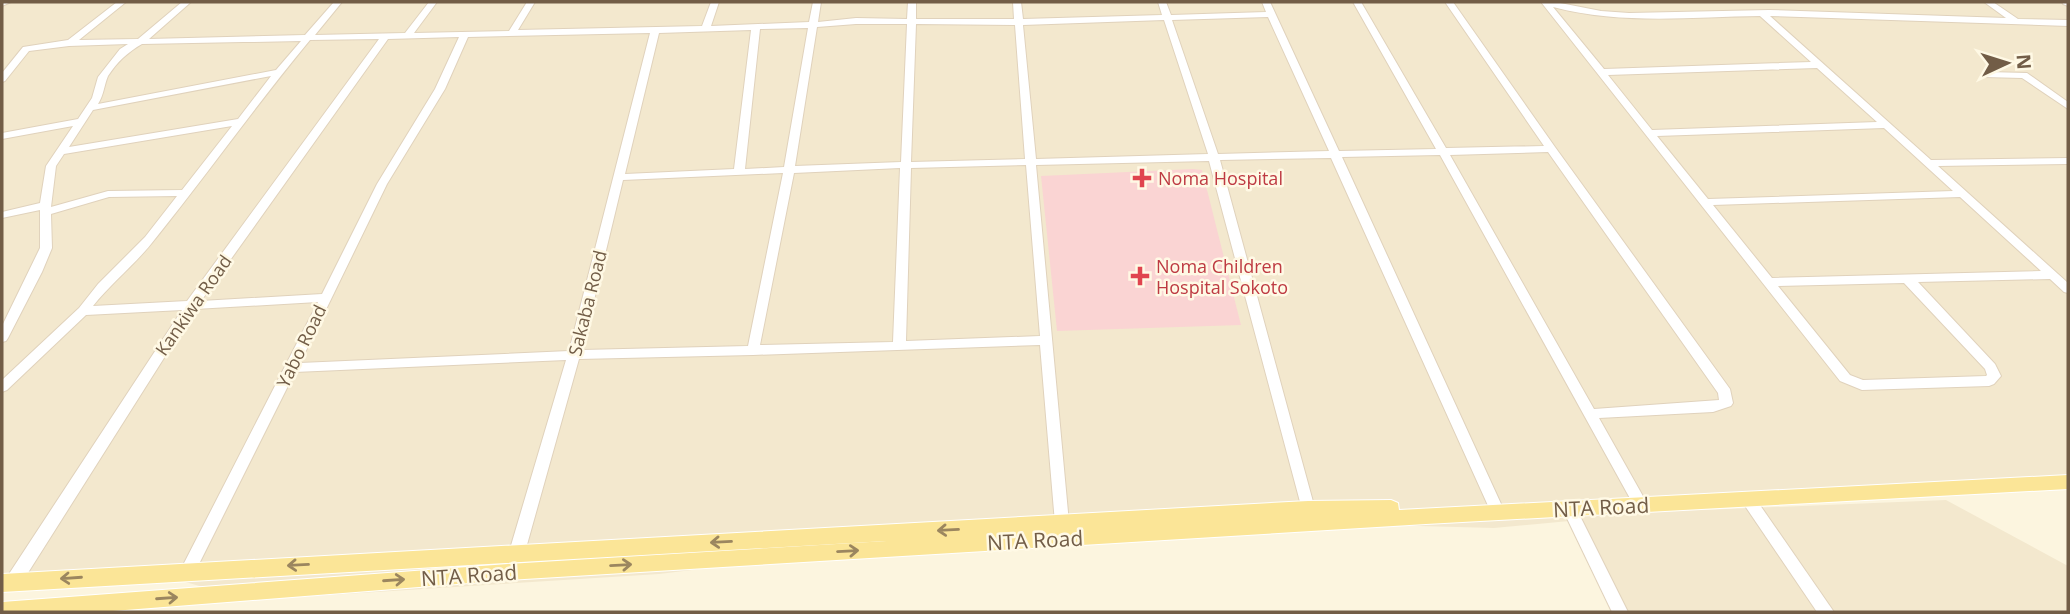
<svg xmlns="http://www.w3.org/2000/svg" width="2070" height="614" viewBox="0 0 2070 614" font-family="'Open Sans',sans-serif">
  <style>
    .residential { fill: #f3e8ce }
    .medical { fill: #fad4d3 }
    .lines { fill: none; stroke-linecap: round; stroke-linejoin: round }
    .minor-casing { stroke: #e0d2bc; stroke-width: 2 }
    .major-casing { stroke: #fff; stroke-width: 2 }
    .minor { fill: #fff; fill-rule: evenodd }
    .major { fill: #fbe597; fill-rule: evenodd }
    .oneway { stroke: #9b865f }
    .health-dot { fill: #e0444e; stroke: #fff9e5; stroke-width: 2.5 }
    .labels { text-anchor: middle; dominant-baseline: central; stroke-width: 5; stroke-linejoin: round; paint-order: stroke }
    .health-label { font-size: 18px; fill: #be3a42; stroke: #fff9e5; text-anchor: start }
    .street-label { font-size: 18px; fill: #725d47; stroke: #fff9e5 }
    .near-street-label { font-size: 21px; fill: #725d47; stroke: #fff9e5 }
  </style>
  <rect width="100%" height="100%" fill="#fcf5df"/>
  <path class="residential" d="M2,2H2068V479L1702,510L1946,500L2068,566V612H1628L1580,520L1494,528L1267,522L1010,531L659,574L250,600L160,575L2,586Z"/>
  <path class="medical" d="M1193,169L1202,170L1241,325L1057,331L1041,176Z"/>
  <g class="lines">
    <g class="minor-casing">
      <g id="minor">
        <path d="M2,2H11L2,6Z"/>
        <path d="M117,2H126L79,40L138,39L182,2H191L149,39L305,35L334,2H342L315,35L405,33L429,2H437L414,33L509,31L527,2H535L518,30L702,26L711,2H719L711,26L809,22L813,2H821L818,22L856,18L907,19L908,2H916V19H1014L1013,2H1021L1023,19L1162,15L1158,2H1166L1171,15L1266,12L1262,2H1270L1339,151L1436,149L1353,2H1361L1446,148L1544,146L1445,2H1453L1555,147L1730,389L1733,403L1731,406L1713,412L1599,418L1644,498L1642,502L1637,504L1632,502L1440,155L1342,157L1502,506L1500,510L1495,512L1490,510L1331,158L1220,160L1315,509L1313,513L1308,515L1303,513L1209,161L1036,165L1069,523L1067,527L1062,529L1057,527L1055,523L1040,345L753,355L579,359L523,559L520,564L515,565L510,564L507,559L566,360L295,372L193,576L188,578L183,576L180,571L318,302L195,309L19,587L13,589L7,587L5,582L7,577L182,310L86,315L7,390L2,392V380L79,308L98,284L145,237L177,196L109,197L51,214L52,248L42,272L8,338L6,341L2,342V326L40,248V210L2,218V212L40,203L46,166L73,126L2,139V133L78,119L92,98L98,77L120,49L128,44L69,46L29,51L5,81L2,82V73L23,47L68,40ZM1268,17L1329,151L1218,154L1172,20ZM1164,20L1208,154L1036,159L1023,25ZM856,24H907L901,162L795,166L817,27ZM916,24L1015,25L1025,159L911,162ZM808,28L784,167L745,169L760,29ZM751,30L734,169L625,174L659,33ZM650,33L569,351L300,363L387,184L445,89L468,37ZM459,37L435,89L377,184L322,294L201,301L388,39ZM379,39L187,301L93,306C112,282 137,263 155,239C208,173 256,105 310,40ZM301,41L276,70L98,104C104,95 104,85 108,76C117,62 128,52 142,44ZM271,76L238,119L69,147L93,110ZM232,126L182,190L108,191L51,207L56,166L64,154ZM1548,152L1718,393L1719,400L1594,409L1450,155ZM1026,165L1040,336L906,341L911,168ZM900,168L893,342L760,345L794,173ZM783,173L748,346L582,350L623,180Z"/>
        <path d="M1541,2H1555L1601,11L1629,13L1769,10L2006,18L1984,2H1993L2018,19L2068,20V26L1770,16L1931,160L2068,158V164L1938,166L2068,283V293L2064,292L2050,279L1918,282L1995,364L2001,376L1994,384L1989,386L1862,390L1840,381ZM1553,7C1621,25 1691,17 1760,16L1811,62L1604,69ZM1817,68L1877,122L1652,130L1608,75ZM1884,128L1953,191L1708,199L1657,136ZM1960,197L2041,271L1772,278L1713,205ZM1904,283L1985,369L1987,375L1986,376L1863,380L1850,375L1778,286Z"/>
        <path d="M2062,2H2068V6L2063,4Z"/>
        <path d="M1987,72L2027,73L2068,102V109L2022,78L1984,77L1982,75Z"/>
        <path d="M1748,493L1753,495L1834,612H1817L1743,503L1741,499L1743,495Z"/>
        <path d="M1569,502L1574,504L1628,612H1612L1562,508L1564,504Z"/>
      </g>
    </g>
    <g class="major-casing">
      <path id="major" d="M2068,475V489L1426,524L508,580L100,612H2V602L508,564L903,540L2,592V574L1308,501L1391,500L1398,503L1399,510Z"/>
    </g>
    <use href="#minor" class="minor"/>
    <use href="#major" class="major"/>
  </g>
  <defs><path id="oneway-shaft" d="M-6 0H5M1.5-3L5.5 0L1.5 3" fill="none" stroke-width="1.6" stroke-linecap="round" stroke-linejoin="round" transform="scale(1.75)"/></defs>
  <g class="oneway">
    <use href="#oneway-shaft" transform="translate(948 530) rotate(177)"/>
    <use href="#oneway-shaft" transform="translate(721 542) rotate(177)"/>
    <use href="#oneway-shaft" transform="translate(848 551) rotate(-3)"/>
    <use href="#oneway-shaft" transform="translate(298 565) rotate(177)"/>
    <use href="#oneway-shaft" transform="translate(621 565) rotate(-3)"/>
    <use href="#oneway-shaft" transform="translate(71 578) rotate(176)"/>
    <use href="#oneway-shaft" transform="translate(394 580) rotate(-4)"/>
    <use href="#oneway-shaft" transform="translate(167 598) rotate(-4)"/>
  </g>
  <g class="health-dot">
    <path d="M1138.5 167.5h7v7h7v7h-7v7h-7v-7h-7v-7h7z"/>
    <path d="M1136.5 265.5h7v7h7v7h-7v7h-7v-7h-7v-7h7z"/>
  </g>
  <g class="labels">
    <g class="health-label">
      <text x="1158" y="178">Noma Hospital</text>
      <text x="1156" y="266">Noma Children<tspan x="1156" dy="21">Hospital Sokoto</tspan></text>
    </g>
    <g class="street-label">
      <text transform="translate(587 303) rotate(-76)">Sakaba Road</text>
      <text transform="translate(193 305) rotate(-55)">Kankiwa Road</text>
      <text transform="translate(301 346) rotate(-64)">Yabo Road</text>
    </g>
    <g class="near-street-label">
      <text transform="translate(1601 507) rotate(-3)">NTA Road</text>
      <text transform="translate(1035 540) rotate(-3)">NTA Road</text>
      <text transform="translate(469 575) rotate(-4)">NTA Road</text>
    </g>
  </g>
  <rect width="2070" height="614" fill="none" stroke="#725d47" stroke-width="7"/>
  <g transform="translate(2007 63) rotate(86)" stroke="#fff9e5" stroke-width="5" paint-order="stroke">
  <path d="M0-5L12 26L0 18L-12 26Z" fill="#725d47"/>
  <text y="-10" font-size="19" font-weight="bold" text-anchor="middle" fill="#725d47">N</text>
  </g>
</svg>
